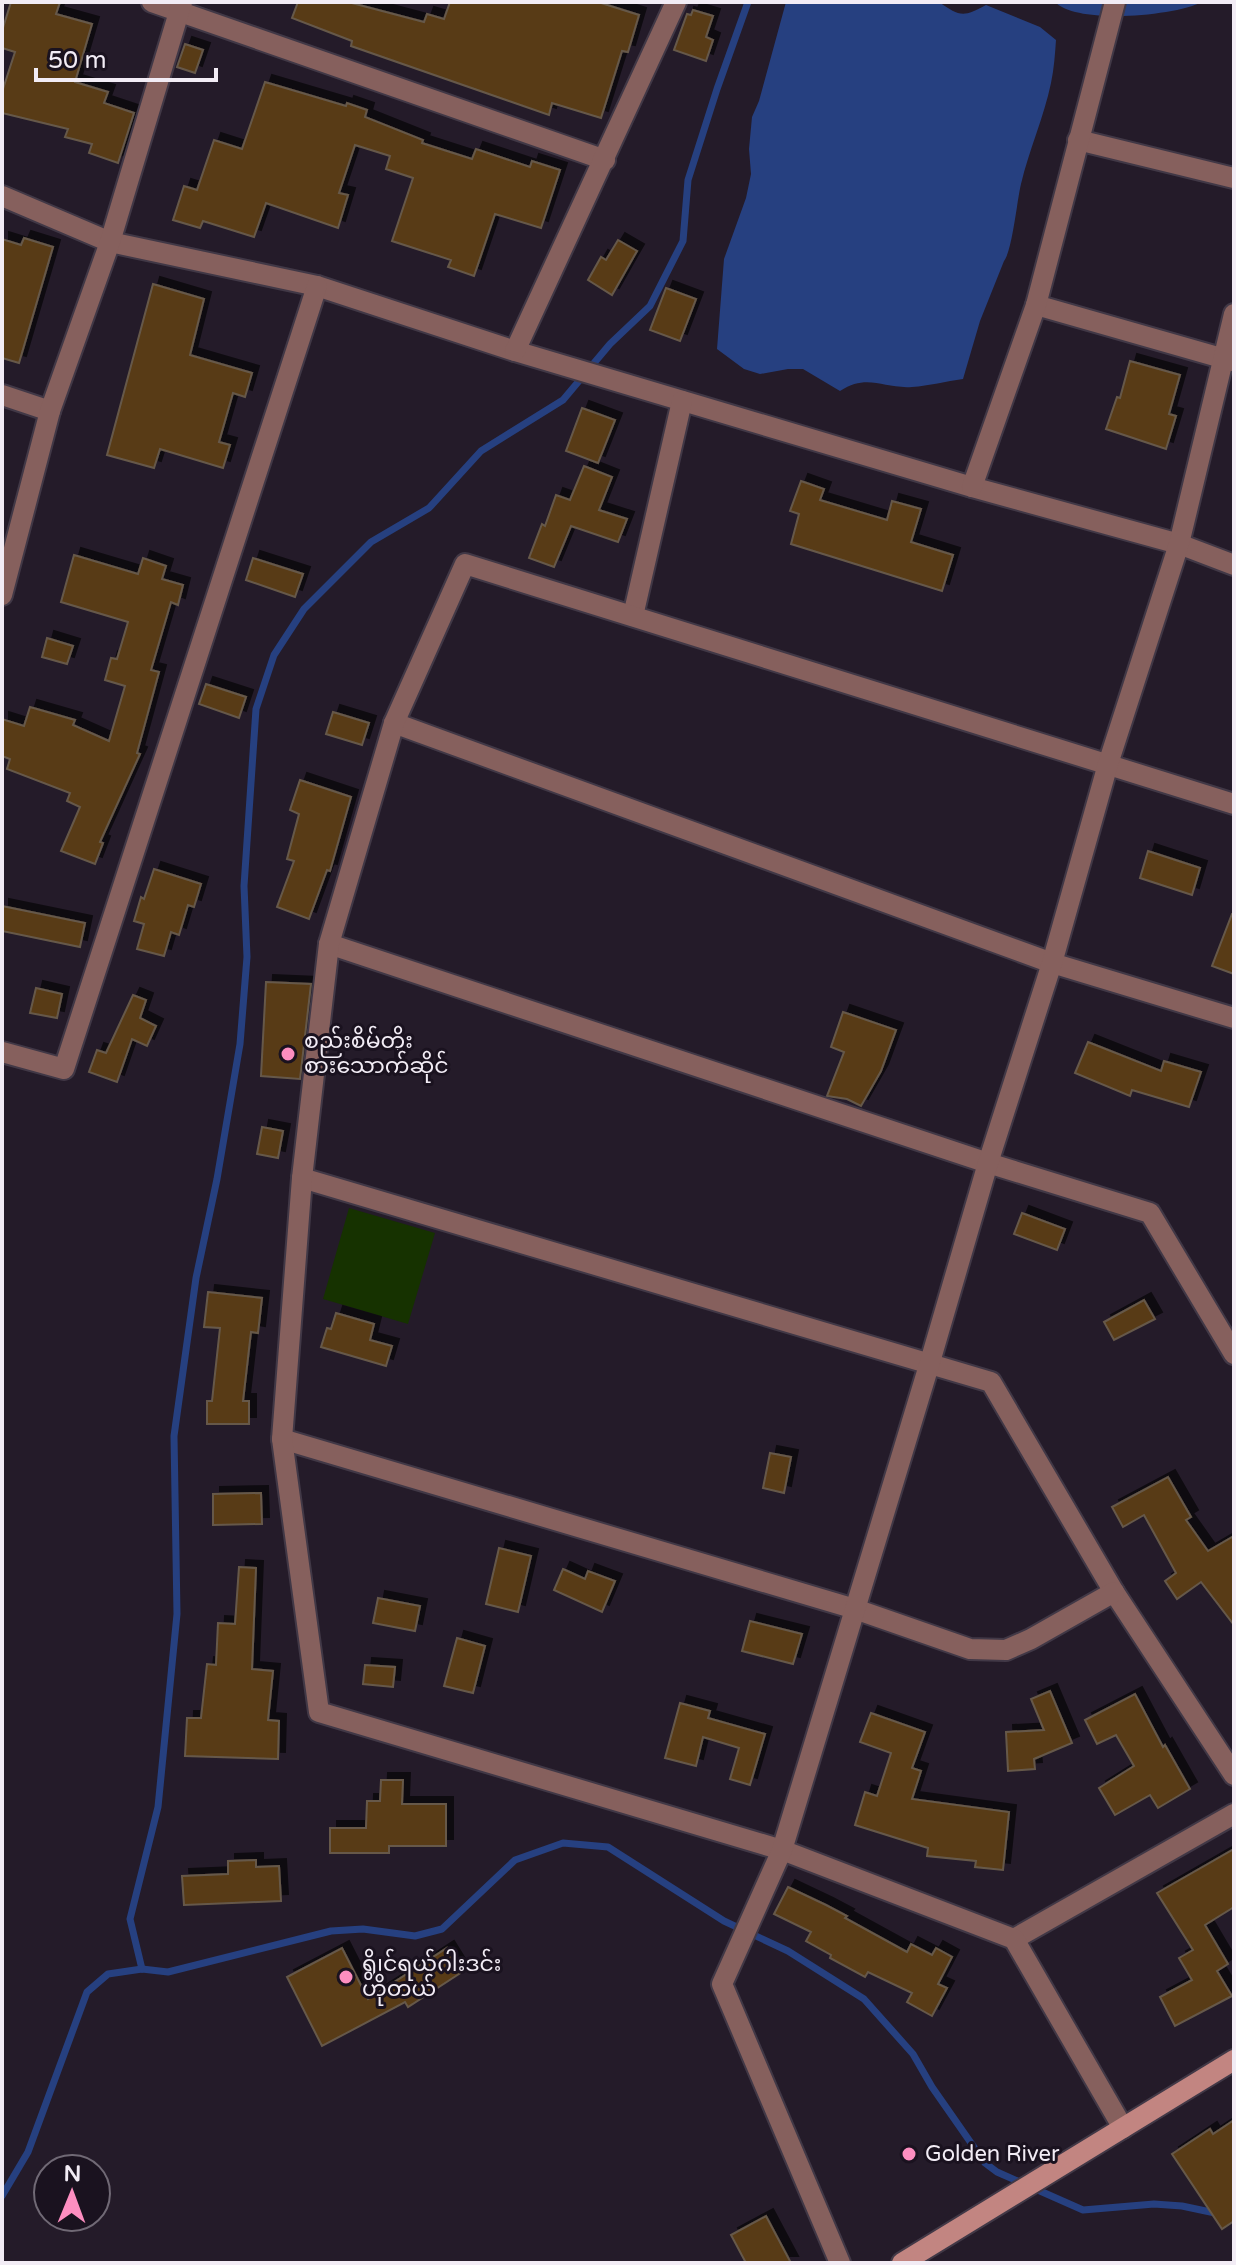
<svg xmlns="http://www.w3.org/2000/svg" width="1236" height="2265" viewBox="0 0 1236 2265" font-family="'Varela Round','Noto Sans Myanmar',sans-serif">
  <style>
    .green { fill: #163200 }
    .water { fill: #264080 }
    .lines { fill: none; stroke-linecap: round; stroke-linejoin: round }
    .stream { stroke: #264080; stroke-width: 7 }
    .building { fill: #593b15; stroke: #66594a; stroke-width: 2; filter: url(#shadow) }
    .minor-casing { stroke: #413846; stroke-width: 24 }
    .secondary-casing { stroke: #413846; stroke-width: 24 }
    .minor { stroke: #86605d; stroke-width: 20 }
    .secondary { stroke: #c28581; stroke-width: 20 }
    .poi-dot { fill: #fd8ec0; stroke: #1a121f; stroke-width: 3 }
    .labels { text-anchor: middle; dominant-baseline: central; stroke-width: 6; stroke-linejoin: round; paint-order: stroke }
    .poi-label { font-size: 22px; fill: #f2ecf5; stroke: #1a121f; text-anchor: start }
  </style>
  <defs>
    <filter id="shadow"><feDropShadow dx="7" dy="-7" stdDeviation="0" flood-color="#0009"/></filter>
  </defs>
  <rect width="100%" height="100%" fill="#241b29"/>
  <path class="green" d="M349,1208L435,1233L408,1324L323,1299Z"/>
  <g class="water">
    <path d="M786,2H939C959,16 963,18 986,5L1040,27L1056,40C1055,54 1054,69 1051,83C1044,117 1029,150 1021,184C1017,201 1012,251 1004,261L980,321L963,379C946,381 929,386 912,387C883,389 868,373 840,391L803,369H788L760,374L744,369L717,349L724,259L746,198L751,174L749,149L752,117L759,101Z"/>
    <path d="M1055,2H1202C1175,16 1077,25 1055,2Z"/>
  </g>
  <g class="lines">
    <g class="stream">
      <path d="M142,1969L130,1919L158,1807L177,1614L174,1436L196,1278L217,1179L240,1044L247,957L244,886L256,709L274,655L304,609L371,542L429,508L481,451L563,400L610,344L650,306L683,241L688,180L717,89L748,2"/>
      <path d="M2,2196L28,2152L87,1992L108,1974L142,1969L168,1972L331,1931L363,1929L415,1936L442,1929L515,1860L563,1843L608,1847L724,1921L788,1951L864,1999L913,2054L932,2087L985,2163L997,2172L1083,2210L1154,2204L1182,2206L1234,2217"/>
    </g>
  </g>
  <g class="building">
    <path d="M11,2H60L56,14L92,24L75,82L108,92L104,103L134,113L118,163L89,153L92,144L65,137L68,129L2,113V92L15,52L2,48V31Z"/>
    <path d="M298,2H348L424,22L427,14L444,19L450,2H598L639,15L628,52L622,51L601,118L552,103L549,115L351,46L352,41L292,18Z"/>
    <path d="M693,10L713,16L706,37L713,40L706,61L674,50L687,14L691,15Z"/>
    <path d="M185,44L203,50L195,73L177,67Z"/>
    <path d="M265,82L346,106L347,103L367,110L365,117L423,140L422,143L472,159L476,149L530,167L532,161L560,170L541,228L495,214L474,276L448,267L451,260L392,241L413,178L386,169L390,156L355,145L339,193L348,195L338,228L266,203L254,237L203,221L200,228L173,220L184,186L197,190L214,140L242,149Z"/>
    <path d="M24,238L53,247L19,363L2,358V239L21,245Z"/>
    <path d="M618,240L637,251L612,295L588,280L601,257L606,260Z"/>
    <path d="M153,284L204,299L190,355L252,373L245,397L233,393L219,442L230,445L223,468L160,449L154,468L107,455Z"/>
    <path d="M666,288L696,299L680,341L650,330Z"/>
    <path d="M1130,361L1180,375L1169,414L1176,416L1166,449L1106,429L1117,397L1120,398Z"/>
    <path d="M582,408L615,420L598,463L566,451Z"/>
    <path d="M584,466L612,477L599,510L627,519L618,542L571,526L554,567L529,558L542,524L545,526L556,495L570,500Z"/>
    <path d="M801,481L824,489L820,500L887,520L892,501L921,509L911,542L953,555L942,591L791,544L799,514L790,511Z"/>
    <path d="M74,555L138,574L143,558L166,566L162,579L183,585L178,605L171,602L151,670L159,672L137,753L140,754L100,842L103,843L95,864L61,851L80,807L67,801L70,793L7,769L10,759L2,756V719L24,726L30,707L75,720L73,725L109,741L125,686L105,680L111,658L117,659L128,622L61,602Z"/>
    <path d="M253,558L303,574L295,597L246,580Z"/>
    <path d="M47,638L73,646L67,664L42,657Z"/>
    <path d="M206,684L246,697L239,718L199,704Z"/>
    <path d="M333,712L369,723L362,745L326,734Z"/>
    <path d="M300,780L351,797L330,871L327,870L309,919L277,907L294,861L287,859L299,814L290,810Z"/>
    <path d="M1148,851L1200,868L1192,895L1140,878Z"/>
    <path d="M154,869L201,884L194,907L188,905L179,935L171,932L164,956L137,949L144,924L134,921L141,897L144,899Z"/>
    <path d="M2,906L85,923L80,947L2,931Z"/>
    <path d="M1232,914H1234V974L1212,966Z"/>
    <path d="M266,982L311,984L300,1079L261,1076Z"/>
    <path d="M36,988L62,994L57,1018L30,1013Z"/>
    <path d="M133,995L146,1000L140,1018L156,1026L147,1046L132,1039L117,1082L89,1072L97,1050L106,1053Z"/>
    <path d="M843,1012L896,1030L881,1071L861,1106L847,1099L827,1096L844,1052L831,1047Z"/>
    <path d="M1088,1042L1161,1071L1164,1061L1201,1072L1189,1107L1132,1090L1130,1096L1075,1073Z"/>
    <path d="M262,1127L283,1131L278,1158L257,1154Z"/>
    <path d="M1022,1213L1065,1229L1057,1250L1014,1234Z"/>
    <path d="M208,1292L262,1298L258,1333L251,1332L243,1401H249V1424H207V1401H212L220,1328L204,1327Z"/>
    <path d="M1144,1300L1155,1319L1114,1340L1104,1322Z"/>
    <path d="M336,1313L374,1324L370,1340L392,1346L386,1366L321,1347L327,1328L331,1329Z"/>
    <path d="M770,1453L791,1457L784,1493L763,1488Z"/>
    <path d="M1168,1477L1191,1517L1186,1520L1208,1551L1234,1536V1625L1201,1582L1177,1599L1165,1581L1176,1573L1144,1515L1123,1527L1112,1507Z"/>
    <path d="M261,1493L262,1524L213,1525V1494Z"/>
    <path d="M499,1548L531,1556L518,1612L486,1604Z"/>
    <path d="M239,1567L256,1568L252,1669L273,1671L268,1720L279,1721L278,1759L185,1756L187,1718H201L207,1664L216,1665L218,1623L235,1624Z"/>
    <path d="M563,1569L585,1579L588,1571L615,1581L602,1612L554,1590Z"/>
    <path d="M378,1598L420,1606L415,1631L373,1623Z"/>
    <path d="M750,1621L802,1634L793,1664L742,1651Z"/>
    <path d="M457,1638L485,1646L473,1693L444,1686Z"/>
    <path d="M365,1665L395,1667L393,1687L363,1684Z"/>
    <path d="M1050,1691L1072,1743L1034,1759L1035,1769L1008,1771L1006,1732L1044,1730L1031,1699Z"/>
    <path d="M1135,1694L1163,1747L1165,1745L1190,1789L1158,1808L1150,1795L1115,1815L1099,1788L1134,1766L1116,1735L1097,1744L1085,1720Z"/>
    <path d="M680,1703L710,1711L708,1718L765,1734L750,1785L730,1779L739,1748L703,1737L696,1766L665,1758Z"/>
    <path d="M871,1713L925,1732L912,1768L921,1771L912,1799L1009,1812L1003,1870L975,1867L976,1861L927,1856L928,1848L855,1825L865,1792L877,1796L891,1753L860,1742Z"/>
    <path d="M381,1780H403L402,1804H446V1846H389V1853H330V1828H366L367,1801H380Z"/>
    <path d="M1234,1849V1907L1205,1925L1228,1964L1217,1971L1232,1996L1175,2026L1160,1997L1192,1980L1179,1958L1193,1950L1157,1893Z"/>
    <path d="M256,1860V1867L279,1866L281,1901L184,1905L182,1876L228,1874V1861Z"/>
    <path d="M788,1887L826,1905L847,1916L845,1918L907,1952L911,1944L932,1955L936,1948L952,1957L938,1984L947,1988L932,2016L907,2002L912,1993L868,1972L865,1977L830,1958L831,1955L806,1941L811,1932L774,1914Z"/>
    <path d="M342,1948L368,1999L447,1948L462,1972L408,2007L405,2002L322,2046L287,1977Z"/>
    <path d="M1234,2120V2221L1222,2229L1172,2154L1210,2129L1213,2134Z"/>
    <path d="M766,2216L791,2263H746L731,2235Z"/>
  </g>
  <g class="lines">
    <g class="minor-casing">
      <g id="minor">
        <path d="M152,2L605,160"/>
        <path d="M1078,140L1234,178"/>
        <path d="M2,196L110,242L317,286L515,351L972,487L1179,544L1234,565"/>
        <path d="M1036,305L1232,361"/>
        <path d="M515,351L676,2"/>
        <path d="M2,395L50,411"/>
        <path d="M972,487L1036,305L1115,2"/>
        <path d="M2,595L50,411L110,242L182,2"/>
        <path d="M633,616L682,401"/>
        <path d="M394,723L1052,963L1234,1018"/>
        <path d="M329,944L988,1163L1150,1213L1234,1354"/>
        <path d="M2,1052L64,1069L317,286"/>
        <path d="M302,1178L991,1382L1114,1592L1234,1775"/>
        <path d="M282,1439L855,1609L970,1649L1006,1650L1031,1639L1114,1592"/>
        <path d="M1014,1939L1234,1814"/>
        <path d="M1123,2128L1014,1939L782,1850L319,1712L282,1439L302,1178L329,944L394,723L465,564L1234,804"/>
        <path d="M840,2263L722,1984L782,1850L930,1362L988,1163L1052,963L1108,764L1179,544L1234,314"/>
      </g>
    </g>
    <g class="secondary-casing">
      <path id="secondary" d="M902,2263L1234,2060"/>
    </g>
    <use href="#minor" class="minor"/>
    <use href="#secondary" class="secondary"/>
  </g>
  <g class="poi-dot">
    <circle cx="288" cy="1054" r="8"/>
    <circle cx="346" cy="1977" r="8"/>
    <circle cx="909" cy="2154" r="8"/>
  </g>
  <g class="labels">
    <g class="poi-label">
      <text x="304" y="1041">စည်းစိမ်တိုး<tspan x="304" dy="25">စားသောက်ဆိုင်</tspan></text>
      <text x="362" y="1964">ရွိုင်ရယ်ဂါးဒင်း<tspan x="362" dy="25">ဟိုတယ်</tspan></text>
      <text x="925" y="2154">Golden River</text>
    </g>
  </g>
  <rect width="1236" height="2265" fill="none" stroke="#f2ecf5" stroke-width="8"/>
  <g transform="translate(72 2193) rotate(1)"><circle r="38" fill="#1a121f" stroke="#706975" stroke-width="2"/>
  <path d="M0-6L14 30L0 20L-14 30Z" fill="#fd8ec0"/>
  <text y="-12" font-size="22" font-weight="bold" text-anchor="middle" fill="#f2ecf5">N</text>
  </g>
  <path d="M36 68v12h180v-12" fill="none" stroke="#f2ecf5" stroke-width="4"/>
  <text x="48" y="68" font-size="24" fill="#f2ecf5" stroke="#1a121f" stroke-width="6" paint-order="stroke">50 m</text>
</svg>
